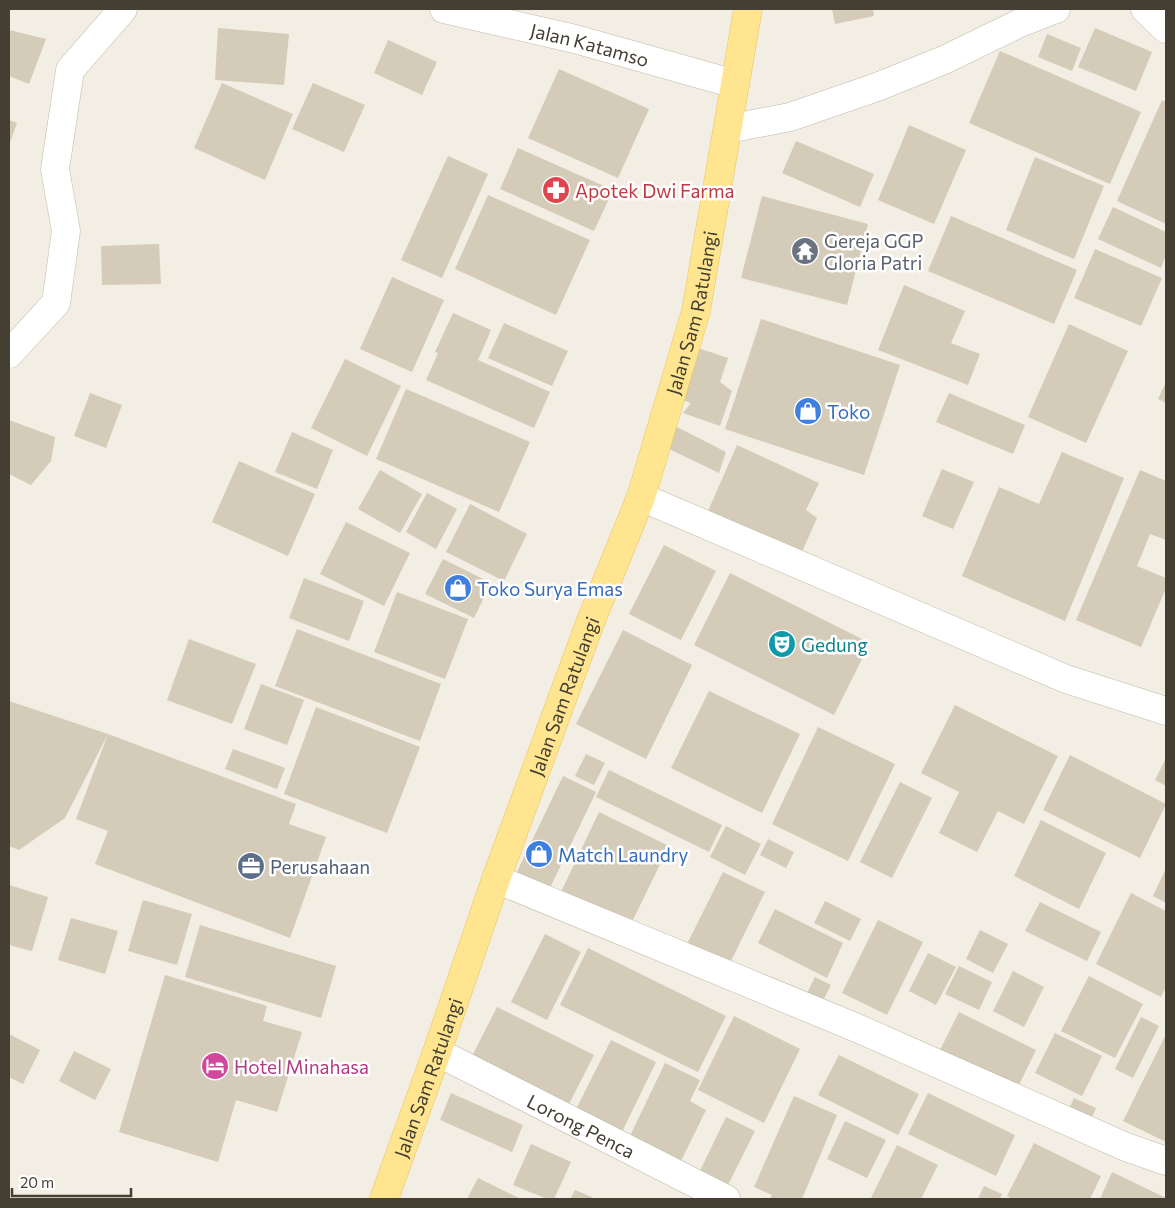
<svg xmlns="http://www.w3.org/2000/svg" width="1175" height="1208" viewBox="0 0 1175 1208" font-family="Commissioner,sans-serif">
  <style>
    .building { fill: #d4cbb8 }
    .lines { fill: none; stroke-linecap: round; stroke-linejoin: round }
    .street-casing { stroke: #c1baa8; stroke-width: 29 }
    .primary-casing { stroke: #e8c55b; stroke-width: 29 }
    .street { stroke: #fff; stroke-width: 28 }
    .primary { stroke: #ffe58f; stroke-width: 28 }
    .labels { text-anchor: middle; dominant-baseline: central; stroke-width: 5; stroke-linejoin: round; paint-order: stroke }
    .street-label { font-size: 19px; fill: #443e33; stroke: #fff }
    .health-label { font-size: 19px; fill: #be3a42; stroke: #fff; text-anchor: start }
    .worship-label { font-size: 19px; fill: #5b616d; stroke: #fff; text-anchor: start }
    .shop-label { font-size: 19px; fill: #366cbe; stroke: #fff; text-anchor: start }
    .culture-label { font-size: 19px; fill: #0d838f; stroke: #fff; text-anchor: start }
    .service-label { font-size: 19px; fill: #4e5e75; stroke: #fff; text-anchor: start }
    .hotel-label { font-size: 19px; fill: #b23c85; stroke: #fff; text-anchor: start }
  </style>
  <rect width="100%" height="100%" fill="#f2eee3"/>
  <g class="building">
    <path d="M832,9H873L874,16L835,24Z"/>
    <path d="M218,28L289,34L284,85L215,80Z"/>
    <path d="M1095,28L1152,52L1136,91L1078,67Z"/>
    <path d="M9,30L46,39L29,84L9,76Z"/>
    <path d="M1047,34L1081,48L1072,71L1038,57Z"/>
    <path d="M388,40L437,62L422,95L374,73Z"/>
    <path d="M1000,51L1141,112L1110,184L969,123Z"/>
    <path d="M559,69L649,109L618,178L528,138Z"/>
    <path d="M222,83L293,114L265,180L194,148Z"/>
    <path d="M313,83L365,105L344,152L292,129Z"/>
    <path d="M1162,100L1166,102V224L1117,201Z"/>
    <path d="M9,120L17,123L9,145Z"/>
    <path d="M909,125L966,150L934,224L878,200Z"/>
    <path d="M796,141L874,174L860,207L782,173Z"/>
    <path d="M518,148L613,190L594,231L500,189Z"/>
    <path d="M448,156L488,174L442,278L401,260Z"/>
    <path d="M1035,157L1104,186L1074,259L1006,230Z"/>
    <path d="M488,195L590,240L556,315L455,269Z"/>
    <path d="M762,196L868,224L847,305L741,278Z"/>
    <path d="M1113,207L1166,232V255L1161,268L1098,239Z"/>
    <path d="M951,216L1077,270L1054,324L928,271Z"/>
    <path d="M159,244L161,284L102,285L101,246Z"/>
    <path d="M1095,249L1162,278L1141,326L1074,298Z"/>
    <path d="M392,277L444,300L412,372L360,349Z"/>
    <path d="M904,285L965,311L951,343L980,354L968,385L878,350Z"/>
    <path d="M453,313L491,330L478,360L550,392L534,428L426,380L438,353L435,352Z"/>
    <path d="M761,319L900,365L864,475L725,429Z"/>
    <path d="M504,323L568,351L552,386L488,358Z"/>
    <path d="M1069,324L1128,351L1086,443L1028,417Z"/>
    <path d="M695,347L728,358L720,382L732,391L720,426L683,413L691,403L679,399Z"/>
    <path d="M345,359L401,386L367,456L311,428Z"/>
    <path d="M1166,382V403L1158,399Z"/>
    <path d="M406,389L530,442L499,512L376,459Z"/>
    <path d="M90,393L122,405L106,448L74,436Z"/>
    <path d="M949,393L1025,425L1013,454L936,422Z"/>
    <path d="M9,420L55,437L51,461L31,485L9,474Z"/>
    <path d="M675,426L726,452L719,473L665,447Z"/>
    <path d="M292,432L333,450L317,489L275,472Z"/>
    <path d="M737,445L819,483L806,510L817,518L801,554L708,511Z"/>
    <path d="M1062,452L1124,478L1065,621L962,576L999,487L1039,504Z"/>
    <path d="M239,461L315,494L288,556L212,522Z"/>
    <path d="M942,469L974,482L953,529L922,516Z"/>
    <path d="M380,470L422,494L400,533L358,509Z"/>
    <path d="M1140,470L1166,481V540L1150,534L1137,566L1166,578V588L1141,647L1076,620Z"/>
    <path d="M427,493L457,509L436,549L406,532Z"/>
    <path d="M470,504L527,534L504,581L446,552Z"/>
    <path d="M346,522L410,553L384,606L320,574Z"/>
    <path d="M664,545L716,571L681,640L629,614Z"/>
    <path d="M443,559L491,583L474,618L425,594Z"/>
    <path d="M730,573L870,643L834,715L694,645Z"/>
    <path d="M304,578L364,601L349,641L289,618Z"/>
    <path d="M397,592L468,619L445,679L374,652Z"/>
    <path d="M297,629L441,684L420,741L275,686Z"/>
    <path d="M623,630L692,665L646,759L576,724Z"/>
    <path d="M189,639L256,664L232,724L167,700Z"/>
    <path d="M261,684L304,700L287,745L244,729Z"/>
    <path d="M709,691L800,734L762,813L671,768Z"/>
    <path d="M9,701L108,734L65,818L19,850L9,846Z"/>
    <path d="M955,705L1058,756L1024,824L998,811L977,852L939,833L959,792L921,773Z"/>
    <path d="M316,707L420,747L387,833L284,794Z"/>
    <path d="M818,727L895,764L848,861L772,824Z"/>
    <path d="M108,734L296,804L289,824L326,837L290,938L95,864L108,831L76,819Z"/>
    <path d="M233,749L285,768L277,789L225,769Z"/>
    <path d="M586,754L605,763L594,785L575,776Z"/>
    <path d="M1070,755L1166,804L1140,858L1043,810Z"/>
    <path d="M1166,758V786L1155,780Z"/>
    <path d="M609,770L722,825L709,852L596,797Z"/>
    <path d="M563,776L596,792L548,892L515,876Z"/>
    <path d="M900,782L932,798L892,878L860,862Z"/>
    <path d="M599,812L669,846L630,926L561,892Z"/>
    <path d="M1041,820L1106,853L1079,909L1014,876Z"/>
    <path d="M726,826L761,844L745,875L710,857Z"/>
    <path d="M768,839L794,852L786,868L760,855Z"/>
    <path d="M1166,868V903L1153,896Z"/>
    <path d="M723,872L765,892L728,967L686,946Z"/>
    <path d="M9,885L48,897L32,951L9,945Z"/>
    <path d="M1131,893L1166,911V987L1161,997L1096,964Z"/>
    <path d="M143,900L192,914L177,965L128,951Z"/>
    <path d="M825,901L861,919L850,941L814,923Z"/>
    <path d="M1040,902L1101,932L1087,961L1025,931Z"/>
    <path d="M775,909L843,943L827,978L758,943Z"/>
    <path d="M71,918L118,931L105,974L58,960Z"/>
    <path d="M878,920L923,942L887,1015L842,993Z"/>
    <path d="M200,925L336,966L321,1018L185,977Z"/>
    <path d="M980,930L1008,944L993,973L966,959Z"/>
    <path d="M545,934L581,952L547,1020L511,1002Z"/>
    <path d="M588,948L726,1016L698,1072L560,1005Z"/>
    <path d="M928,953L956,967L936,1005L909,991Z"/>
    <path d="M959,966L992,982L979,1010L945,994Z"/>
    <path d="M1013,971L1044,987L1024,1027L993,1011Z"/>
    <path d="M165,975L267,1006L263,1021L302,1032L277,1112L236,1100L218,1162L119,1132Z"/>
    <path d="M1089,976L1143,1004L1115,1058L1061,1031Z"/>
    <path d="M815,977L831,985L821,1005L805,997Z"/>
    <path d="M497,1007L594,1055L569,1104L472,1056Z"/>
    <path d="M959,1012L1036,1050L1015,1093L937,1056Z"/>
    <path d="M734,1016L800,1049L764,1123L698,1090Z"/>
    <path d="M1141,1017L1159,1026L1133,1078L1115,1069Z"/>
    <path d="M1055,1033L1102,1056L1082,1096L1035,1073Z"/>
    <path d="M9,1034L40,1050L23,1084L9,1077Z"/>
    <path d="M1166,1034V1142L1123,1121Z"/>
    <path d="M611,1040L656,1062L620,1136L574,1113Z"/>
    <path d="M74,1051L111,1069L95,1100L59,1081Z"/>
    <path d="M839,1055L919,1094L898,1135L818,1095Z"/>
    <path d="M665,1063L700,1080L690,1101L706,1110L679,1165L628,1140Z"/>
    <path d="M451,1093L523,1125L512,1152L440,1120Z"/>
    <path d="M928,1093L1015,1135L996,1176L908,1134Z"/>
    <path d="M794,1096L837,1115L802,1199H770L772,1195L754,1187Z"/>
    <path d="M1074,1098L1096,1108L1088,1126L1066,1115Z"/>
    <path d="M726,1117L755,1131L724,1193L696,1179Z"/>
    <path d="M845,1121L886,1140L867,1178L827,1159Z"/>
    <path d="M1034,1143L1101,1176L1090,1199H1013L1007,1196Z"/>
    <path d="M531,1144L571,1162L554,1199H547L513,1185Z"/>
    <path d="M897,1145L938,1165L921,1199H874L871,1198Z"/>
    <path d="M1112,1172L1166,1198V1199H1100Z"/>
    <path d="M478,1178L521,1199H467Z"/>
    <path d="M984,1186L1002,1194L1000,1199H978Z"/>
    <path d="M575,1190L596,1199H570Z"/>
  </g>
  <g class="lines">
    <g class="street-casing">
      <g id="street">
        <path id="s1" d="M444,9L575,39L735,84"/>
        <path d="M1145,9L1166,29"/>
        <path d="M728,129L790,117L877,87L944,60L1020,23L1056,9"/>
        <path d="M9,354L56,303L66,231L55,169L70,70L123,9"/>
        <path d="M641,497L1066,679L1166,711"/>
        <path d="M496,879L857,1028L1126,1147L1166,1161"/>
        <path id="s2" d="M437,1052L726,1199"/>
      </g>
    </g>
    <g class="primary-casing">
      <g id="primary">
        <path id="s3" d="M384,1199L437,1052L496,879L590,623L641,497L696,311L748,9"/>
      </g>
    </g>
    <use href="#street" class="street"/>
    <use href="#primary" class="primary"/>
  </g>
  <defs>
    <g id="pharmacy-disc" transform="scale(1.4375)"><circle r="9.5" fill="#e0444e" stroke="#fff"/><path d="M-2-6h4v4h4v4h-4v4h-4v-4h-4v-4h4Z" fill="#fff"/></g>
    <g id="temple-disc" transform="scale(1.4375)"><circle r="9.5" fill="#6b7280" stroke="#fff"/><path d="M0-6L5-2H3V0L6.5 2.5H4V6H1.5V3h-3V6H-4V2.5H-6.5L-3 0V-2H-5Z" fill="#fff"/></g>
    <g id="shop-disc" transform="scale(1.4375)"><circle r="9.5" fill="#3f7fe0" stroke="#fff"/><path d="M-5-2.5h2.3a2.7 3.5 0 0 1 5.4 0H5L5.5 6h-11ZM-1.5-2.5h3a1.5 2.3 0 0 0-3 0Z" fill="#fff"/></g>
    <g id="theatre-disc" transform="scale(1.4375)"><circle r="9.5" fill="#0f9aa8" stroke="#fff"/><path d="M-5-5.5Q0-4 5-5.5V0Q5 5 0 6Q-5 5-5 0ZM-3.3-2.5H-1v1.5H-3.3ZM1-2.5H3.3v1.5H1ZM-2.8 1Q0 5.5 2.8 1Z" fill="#fff"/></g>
    <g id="office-disc" transform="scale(1.4375)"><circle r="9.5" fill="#5c6f8a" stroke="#fff"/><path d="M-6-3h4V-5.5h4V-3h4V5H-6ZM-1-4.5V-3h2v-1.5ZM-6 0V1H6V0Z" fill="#fff"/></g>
    <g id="hotel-disc" transform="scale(1.4375)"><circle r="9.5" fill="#d1479c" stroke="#fff"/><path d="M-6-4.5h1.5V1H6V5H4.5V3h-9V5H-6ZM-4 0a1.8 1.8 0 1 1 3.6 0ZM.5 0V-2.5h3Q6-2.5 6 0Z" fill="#fff"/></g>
  </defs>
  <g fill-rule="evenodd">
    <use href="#pharmacy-disc" x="556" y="190"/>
    <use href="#temple-disc" x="805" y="251"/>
    <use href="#shop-disc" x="808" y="411"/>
    <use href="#shop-disc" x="458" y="588"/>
    <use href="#theatre-disc" x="782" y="644"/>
    <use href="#shop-disc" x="539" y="854"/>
    <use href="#office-disc" x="251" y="866"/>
    <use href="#hotel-disc" x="215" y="1066"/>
  </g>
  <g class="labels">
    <g class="street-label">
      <text stroke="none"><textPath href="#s1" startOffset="150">Jalan Katamso</textPath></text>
      <text stroke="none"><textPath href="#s3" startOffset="939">Jalan Sam Ratulangi</textPath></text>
      <text stroke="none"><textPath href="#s3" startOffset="534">Jalan Sam Ratulangi</textPath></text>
      <text stroke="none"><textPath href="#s3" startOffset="129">Jalan Sam Ratulangi</textPath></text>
      <text stroke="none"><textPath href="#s2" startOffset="162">Lorong Penca</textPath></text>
    </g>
    <g class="health-label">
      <text x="575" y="190">Apotek Dwi Farma</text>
    </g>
    <g class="worship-label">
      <text x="824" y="240">Gereja GGP<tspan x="824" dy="22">Gloria Patri</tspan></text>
    </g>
    <g class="shop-label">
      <text x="827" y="411">Toko</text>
      <text x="477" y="588">Toko Surya Emas</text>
      <text x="558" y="854">Match Laundry</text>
    </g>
    <g class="culture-label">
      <text x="801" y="644">Gedung</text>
    </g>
    <g class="service-label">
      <text x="270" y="866">Perusahaan</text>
    </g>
    <g class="hotel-label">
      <text x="234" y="1066">Hotel Minahasa</text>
    </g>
  </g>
  <rect width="1175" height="1208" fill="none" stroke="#443e33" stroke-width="20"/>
  <path d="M12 1188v8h119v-8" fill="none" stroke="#443e33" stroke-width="2.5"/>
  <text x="20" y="1188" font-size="15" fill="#443e33" stroke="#ffffff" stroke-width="4" paint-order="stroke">20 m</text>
</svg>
